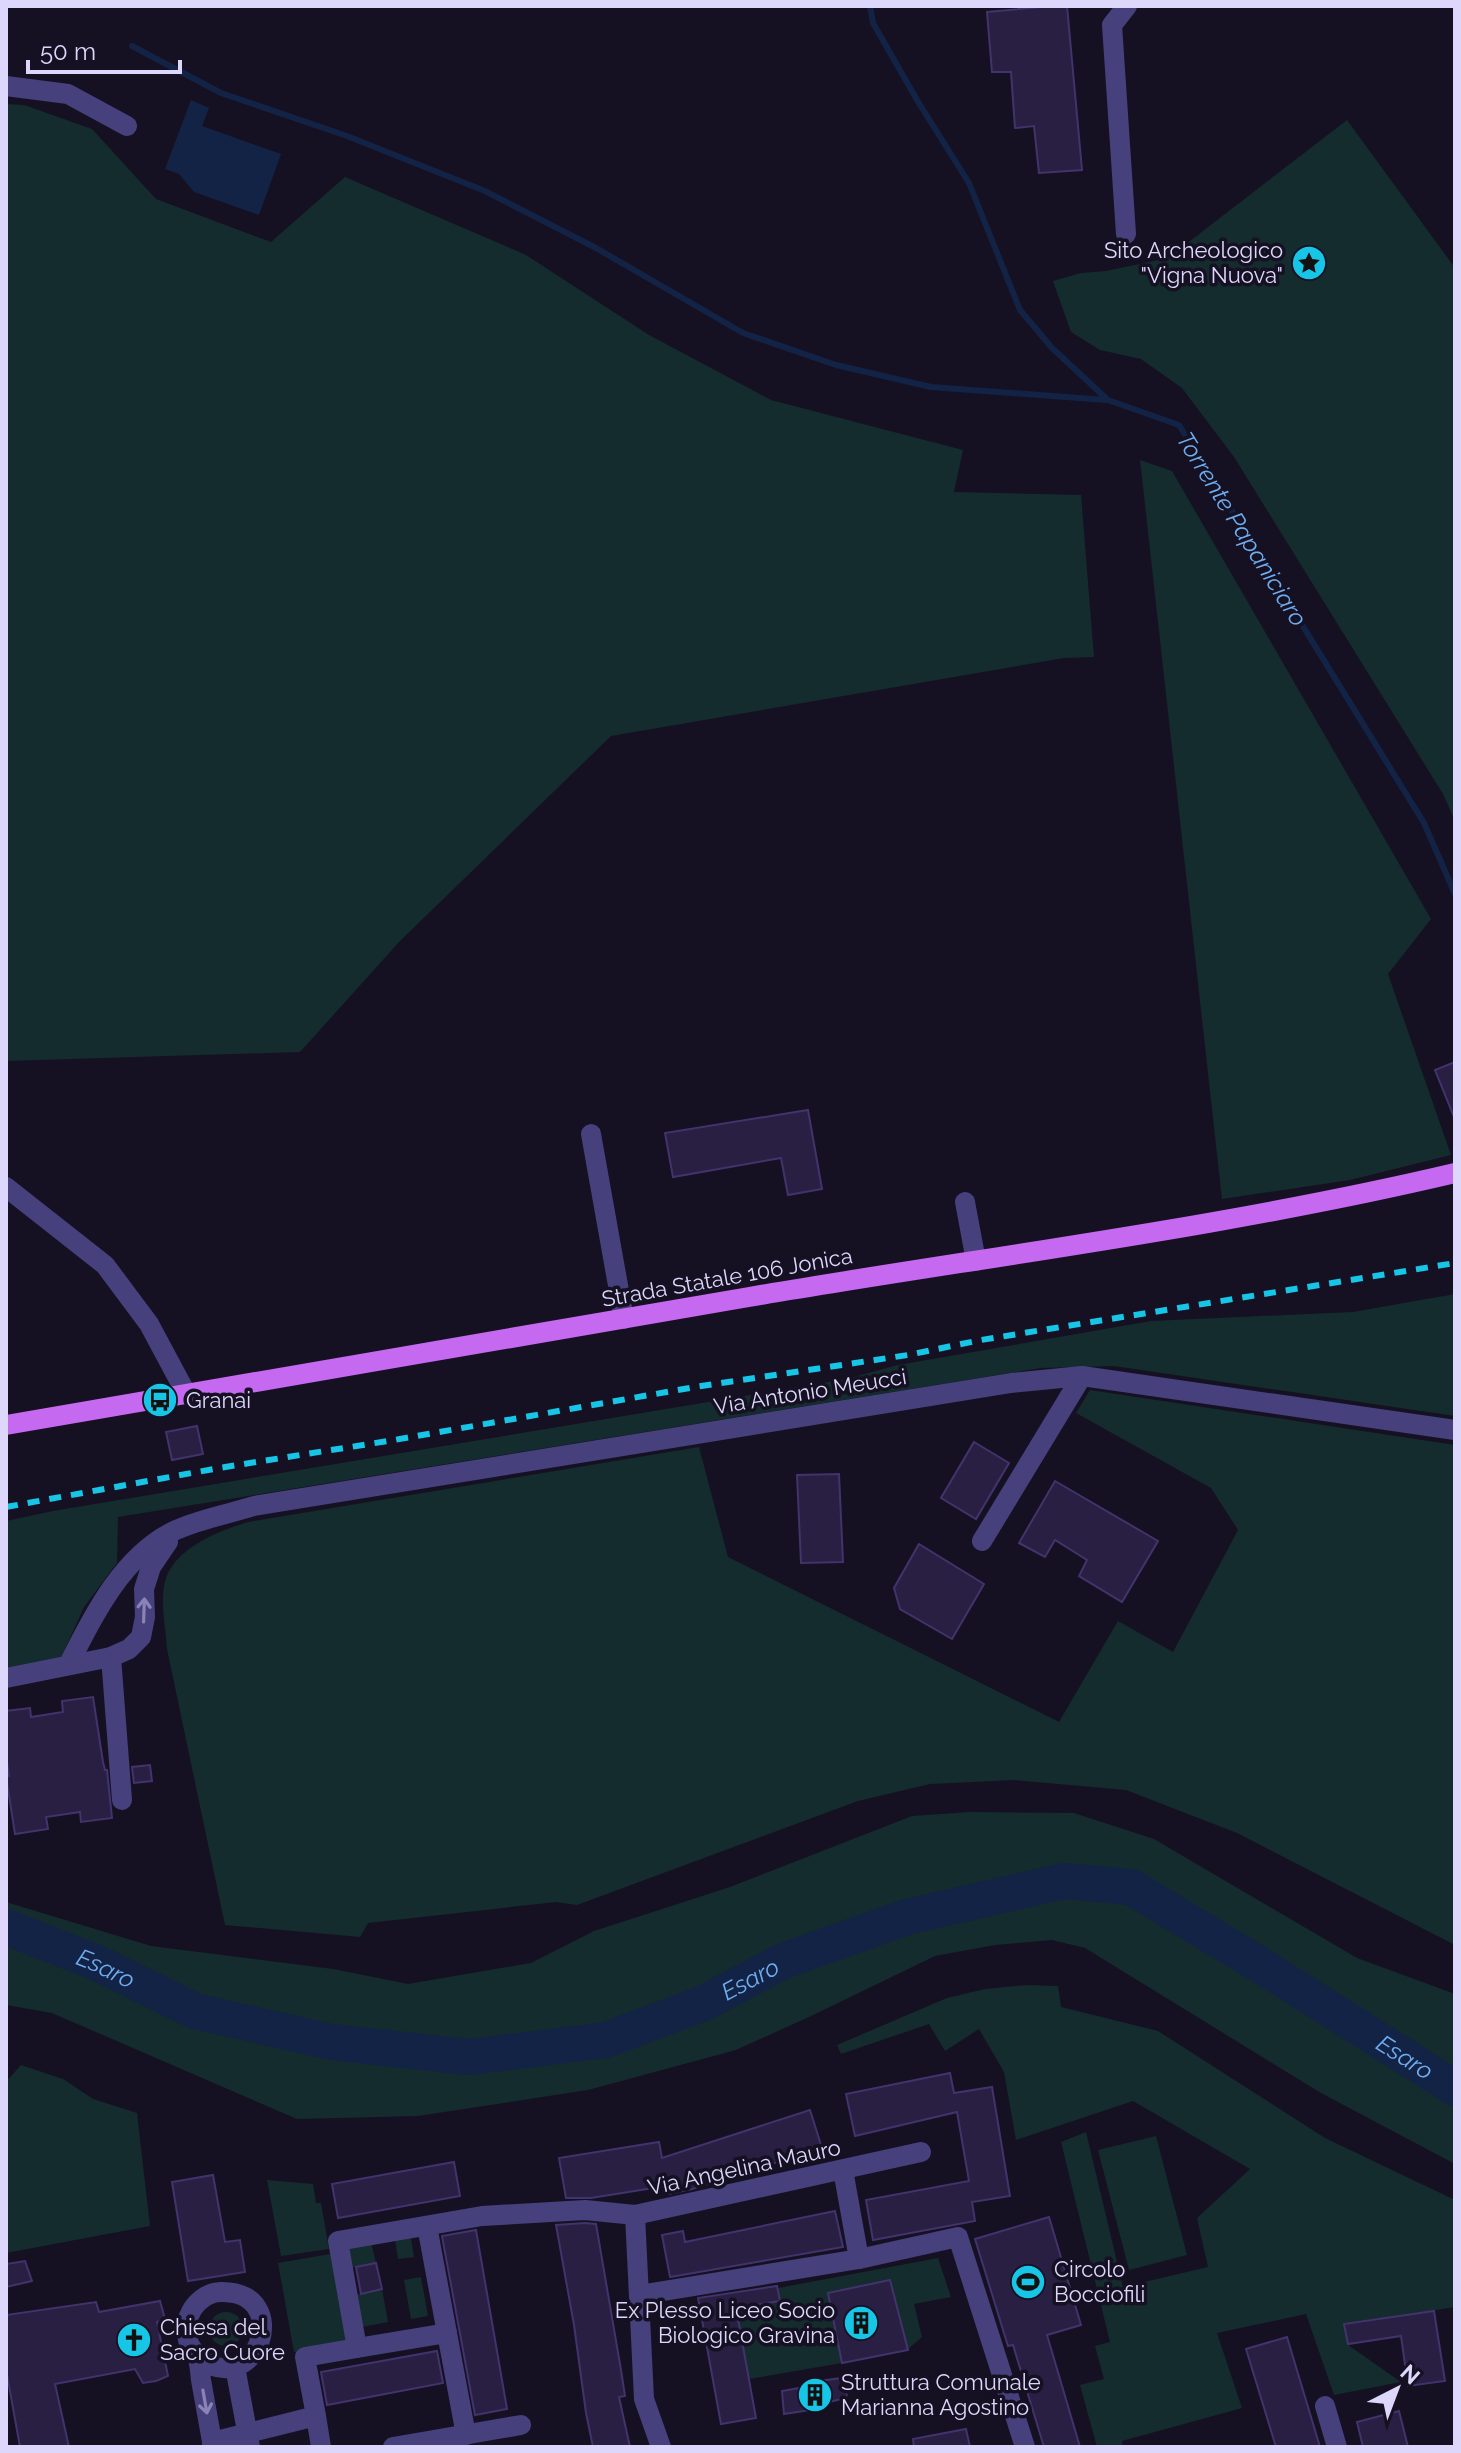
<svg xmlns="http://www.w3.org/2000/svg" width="1461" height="2453" viewBox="0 0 1461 2453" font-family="Raleway,sans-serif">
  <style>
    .green { fill: #142c2d }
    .water { fill: #132345 }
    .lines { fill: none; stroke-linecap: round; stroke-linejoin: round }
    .stream { stroke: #132345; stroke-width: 6 }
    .river { stroke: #132345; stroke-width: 36 }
    .building { fill: #281f42; stroke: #42336c; stroke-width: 2 }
    .minor { stroke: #46407d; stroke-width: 20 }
    .major { stroke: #c569f0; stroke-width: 20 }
    .rail { stroke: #17c6e7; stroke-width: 6; stroke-dasharray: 12 10; stroke-linecap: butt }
    .oneway { stroke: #8a84b6 }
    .labels { text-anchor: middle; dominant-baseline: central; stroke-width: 7; stroke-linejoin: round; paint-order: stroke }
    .poi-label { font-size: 22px; fill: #ddd7fb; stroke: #151123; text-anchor: start }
    .street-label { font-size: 22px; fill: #ddd7fb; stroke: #151123 }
    .water-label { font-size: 24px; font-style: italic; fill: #6fadf1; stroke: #151123 }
  </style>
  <rect width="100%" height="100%" fill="#151123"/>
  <g class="green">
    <path d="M6,104L24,105L92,129L156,199L271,242L345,177L526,255L649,335L771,400L963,450L954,492L1081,495L1094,657L1064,658L611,736L400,941L300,1052L6,1061Z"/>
    <path d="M1347,120L1455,268V821L1443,794L1234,457L1182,388L1141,359L1100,350L1071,332L1053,281L1081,273L1106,271L1168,258Z"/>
    <path d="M1140,460L1172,471L1431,919L1388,974L1451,1155L1350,1180L1222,1199Z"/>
    <path d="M1455,1294V1416L1114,1366L1041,1368L118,1517L117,1563L84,1607L62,1656L57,1660L6,1671V1521L53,1511L846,1379L898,1365L1151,1321L1353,1312Z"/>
    <path d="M1090,1390L1455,1445V1945L1237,1833L1126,1790L1014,1780L930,1784L858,1801L577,1905L556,1902L368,1923L360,1937L225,1925L167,1649C166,1627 159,1599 166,1578C177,1547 219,1531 248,1522L699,1447L728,1557L1059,1722L1118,1621L1173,1652L1238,1530L1211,1488L1076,1413Z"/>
    <path d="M970,1812L1074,1813L1154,1839L1357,1958L1455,1994V2164L1321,2093L1085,1948L1052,1940L995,1945L935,1956L809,2017L736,2050L588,2090L418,2116L297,2119L52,2013L6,2005V1902L151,1946L333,1969L408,1984L531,1963L594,1931L730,1887L912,1816Z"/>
    <path d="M1027,1985L1058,1986L1061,2007L1158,2031L1325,2138L1455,2200V2307L1345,2324L1348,2345L1401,2382L1334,2395L1306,2314L1217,2333L1242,2408L1122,2441L1123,2447H1097L1080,2385L1104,2379L1095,2346L1110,2342L1061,2142L1086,2132L1123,2287L1208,2267L1197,2218L1250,2169L1133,2101L1016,2140L1004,2072L979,2029L945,2051L929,2024L841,2054L837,2045L947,1998L985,1989Z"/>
    <path d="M21,2065L63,2079L93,2099L137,2113L150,2226L6,2253V2082Z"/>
    <path d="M1156,2136L1187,2255L1129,2270L1098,2150Z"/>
    <path d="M267,2180L313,2184L316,2203H321L329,2249L281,2256Z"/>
    <path d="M411,2238L414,2257L398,2259L395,2240Z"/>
    <path d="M371,2242L376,2263L350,2268L345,2247Z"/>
    <path d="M336,2253L352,2342L294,2352L278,2263Z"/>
    <path d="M938,2258L951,2297L914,2304L922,2337L907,2350L901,2321L887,2324L895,2305L890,2280L828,2293L842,2363L749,2379L736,2308L780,2300L778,2288Z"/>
    <path d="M421,2277L428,2316L411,2319L404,2280Z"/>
    <path d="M382,2289L388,2322L362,2327L355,2295Z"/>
    <circle cx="226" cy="2329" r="17"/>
  </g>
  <path class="water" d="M191,100L209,108L202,126L281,154L259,215L194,192L179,174L165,169Z"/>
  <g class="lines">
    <g class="stream">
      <path d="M870,6L873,23L917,100L969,183L1020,310L1052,348L1108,400L1179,425L1424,823L1455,894"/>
      <path d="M132,46L221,93L347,136L485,191L596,248L743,333L836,365L931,387L1106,400"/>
    </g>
    <path class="river" id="s1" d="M6,1927L95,1962L195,2011L331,2042L469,2057L606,2040L704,2003L783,1961L907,1917L1064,1881L1131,1887L1252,1960L1455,2088"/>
  </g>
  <g class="building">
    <path d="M1052,6H1067L1082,170L1039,173L1034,126L1015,128L1011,72H992L987,12Z"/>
    <path d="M1455,1062V1117H1454L1435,1070Z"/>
    <path d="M808,1110L822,1189L788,1195L781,1158L673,1177L665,1133Z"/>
    <path d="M197,1426L203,1454L172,1460L166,1432Z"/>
    <path d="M974,1442L1009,1463L976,1519L941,1498Z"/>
    <path d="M839,1474L843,1562L801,1563L797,1475Z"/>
    <path d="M1055,1481L1158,1541L1122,1602L1079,1576L1087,1560L1055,1540L1045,1557L1019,1543Z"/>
    <path d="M919,1544L984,1584L952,1639L900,1609L894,1588Z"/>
    <path d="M93,1697L103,1762L105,1770H107L112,1818L81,1822L80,1812L46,1817L48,1829L15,1834L6,1776H9L6,1755V1711L30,1708L31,1717L63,1712L62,1701Z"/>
    <path d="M150,1765L152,1781L134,1783L132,1767Z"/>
    <path d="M950,2073L954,2093L992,2087L1010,2196L972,2202L975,2221L873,2240L866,2200L969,2181L957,2112L855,2136L846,2094Z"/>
    <path d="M810,2110L822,2148L692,2189L668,2194L666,2186L591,2198H566L559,2158L659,2142L662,2158Z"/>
    <path d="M454,2162L460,2196L338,2218L332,2184Z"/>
    <path d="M213,2175L225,2242L240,2240L245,2272L188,2281L172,2182Z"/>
    <path d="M835,2211L843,2247L670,2277L662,2235L683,2231L685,2242Z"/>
    <path d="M1049,2217L1081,2325L1047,2335L1080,2447H1044L1013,2345L1008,2346L975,2239Z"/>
    <path d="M585,2223L596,2224L621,2370L625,2396L619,2397L630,2447H593L586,2413L574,2325L556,2225Z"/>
    <path d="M476,2230L507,2409L475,2415L442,2236Z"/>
    <path d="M25,2261L32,2281L6,2287V2264Z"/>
    <path d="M376,2263L382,2289L361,2294L356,2267Z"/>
    <path d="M890,2280L908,2350L842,2363L828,2293Z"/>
    <path d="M777,2286L780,2301L736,2308L756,2418L721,2424L698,2298Z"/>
    <path d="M160,2301L165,2319L157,2322L168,2376L156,2381L143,2383L135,2369L55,2384L69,2447H20L6,2369V2315L96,2302L99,2312Z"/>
    <path d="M1434,2311L1445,2381L1408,2386L1401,2336L1348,2344L1344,2324Z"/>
    <path d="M1287,2337L1320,2447H1276L1246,2349Z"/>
    <path d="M437,2351L443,2383L327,2405L321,2372Z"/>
    <path d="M850,2377L846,2398L817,2405V2409L784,2414L782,2391L810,2386L811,2382Z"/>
    <path d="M1399,2411L1408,2447H1363L1357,2422Z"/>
    <path d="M966,2429L970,2447H914L913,2439Z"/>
  </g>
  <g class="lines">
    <g class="minor">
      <path d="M6,86L68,94L127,126"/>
      <path d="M1126,234L1112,25L1127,6"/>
      <path d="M591,1134L624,1319"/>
      <path d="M6,1187L105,1265L149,1324L187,1395"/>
      <path d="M965,1202L976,1261"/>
      <path d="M982,1541L1082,1376"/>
      <path d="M111,1657L122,1800"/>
      <path d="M69,1664C93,1615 124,1554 176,1530C200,1519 229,1514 254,1506L1011,1383L1082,1376L1455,1430"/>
      <path d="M6,1678L111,1657L129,1649L141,1637L145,1617L144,1589L151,1567L168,1542"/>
      <path d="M843,2170L859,2259"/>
      <path d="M635,2215L644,2399L661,2447"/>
      <path d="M427,2226L466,2435"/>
      <path d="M639,2295L859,2259L958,2237L1025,2447"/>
      <path d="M357,2348L447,2333"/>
      <path d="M197,2357C258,2403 295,2291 221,2292C207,2292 194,2303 189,2316C186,2323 186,2332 188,2340C189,2347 194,2350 197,2356C200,2363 200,2373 201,2380C205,2402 209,2425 213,2447"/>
      <path d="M235,2367L250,2447"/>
      <path d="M1325,2406L1337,2447"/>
      <path d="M316,2416L321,2447"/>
      <path d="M212,2442L316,2416L305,2357L357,2348L338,2241L482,2216L585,2210L635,2215L921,2152"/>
      <path d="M393,2447L521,2425"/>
    </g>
    <path class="major" d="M6,1425C254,1384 501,1338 749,1297C984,1257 1222,1228 1455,1173"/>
    <path class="rail" d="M6,1507L219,1468L394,1440L695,1387L908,1355L981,1340L1455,1263"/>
  </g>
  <defs><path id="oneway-shaft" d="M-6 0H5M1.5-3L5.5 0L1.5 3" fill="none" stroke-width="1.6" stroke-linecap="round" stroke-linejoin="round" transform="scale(2)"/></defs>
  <g class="oneway">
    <use href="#oneway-shaft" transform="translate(144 1610) rotate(-88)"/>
    <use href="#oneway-shaft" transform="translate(205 2402) rotate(80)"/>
  </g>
  <defs>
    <g id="sight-disc" transform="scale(1.8)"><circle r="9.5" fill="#17c6e7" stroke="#151123"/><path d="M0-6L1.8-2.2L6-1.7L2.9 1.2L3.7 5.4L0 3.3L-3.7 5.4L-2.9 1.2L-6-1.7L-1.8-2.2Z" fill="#111"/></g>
    <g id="bus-disc" transform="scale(1.8)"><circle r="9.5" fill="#17c6e7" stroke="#151123"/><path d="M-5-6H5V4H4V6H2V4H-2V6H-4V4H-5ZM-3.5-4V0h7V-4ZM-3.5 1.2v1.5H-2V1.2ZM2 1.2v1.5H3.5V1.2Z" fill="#111"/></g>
    <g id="stadium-disc" transform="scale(1.8)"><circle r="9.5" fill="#17c6e7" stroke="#151123"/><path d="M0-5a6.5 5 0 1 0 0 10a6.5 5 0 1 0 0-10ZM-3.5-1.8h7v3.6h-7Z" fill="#111"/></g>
    <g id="building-disc" transform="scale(1.8)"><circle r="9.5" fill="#17c6e7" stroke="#151123"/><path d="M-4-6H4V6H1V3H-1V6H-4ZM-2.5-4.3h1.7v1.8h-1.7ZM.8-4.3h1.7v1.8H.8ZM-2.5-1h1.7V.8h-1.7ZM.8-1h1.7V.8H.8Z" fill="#111"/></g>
    <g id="church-disc" transform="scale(1.8)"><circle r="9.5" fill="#17c6e7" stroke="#151123"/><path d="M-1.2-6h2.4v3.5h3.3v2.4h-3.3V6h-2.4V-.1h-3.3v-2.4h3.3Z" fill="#111"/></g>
  </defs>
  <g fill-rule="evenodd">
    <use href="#sight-disc" x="1309" y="263"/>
    <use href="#bus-disc" x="160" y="1400"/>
    <use href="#stadium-disc" x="1028" y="2282"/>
    <use href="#building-disc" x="861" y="2323"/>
    <use href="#church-disc" x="134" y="2340"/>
    <use href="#building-disc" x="815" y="2395"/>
  </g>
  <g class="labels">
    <g class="poi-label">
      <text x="1283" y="250" text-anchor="end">Sito Archeologico<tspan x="1283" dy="25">"Vigna Nuova"</tspan></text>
      <text x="186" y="1400">Granai</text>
      <text x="1054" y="2269">Circolo<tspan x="1054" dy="25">Bocciofili</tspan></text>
      <text x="835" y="2310" text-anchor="end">Ex Plesso Liceo Socio<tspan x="835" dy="25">Biologico Gravina</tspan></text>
      <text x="160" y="2327">Chiesa del<tspan x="160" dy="25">Sacro Cuore</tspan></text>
      <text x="841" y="2382">Struttura Comunale<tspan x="841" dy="25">Marianna Agostino</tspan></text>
    </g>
    <g class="street-label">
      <text transform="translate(727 1277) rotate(-10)">Strada Statale 106 Jonica</text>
      <text transform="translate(810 1391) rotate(-9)">Via Antonio Meucci</text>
      <text transform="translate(744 2167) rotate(-12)">Via Angelina Mauro</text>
    </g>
    <g class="water-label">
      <text transform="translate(1242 529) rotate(58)">Torrente Papaniciaro</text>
      <text stroke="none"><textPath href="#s1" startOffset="108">Esaro</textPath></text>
      <text stroke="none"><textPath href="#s1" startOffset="780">Esaro</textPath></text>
      <text stroke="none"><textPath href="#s1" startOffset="1500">Esaro</textPath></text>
    </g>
  </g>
  <rect width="1461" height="2453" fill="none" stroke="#ddd7fb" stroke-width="16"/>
  <g transform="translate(1397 2389) rotate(42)" stroke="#151123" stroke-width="6" paint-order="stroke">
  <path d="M0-6L14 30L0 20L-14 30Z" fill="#ddd7fb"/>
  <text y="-12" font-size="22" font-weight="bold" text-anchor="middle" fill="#ddd7fb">N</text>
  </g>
  <path d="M28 60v12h152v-12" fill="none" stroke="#ddd7fb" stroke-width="4"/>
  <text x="40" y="60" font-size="24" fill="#ddd7fb" stroke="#151123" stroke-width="6" paint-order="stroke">50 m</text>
</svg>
